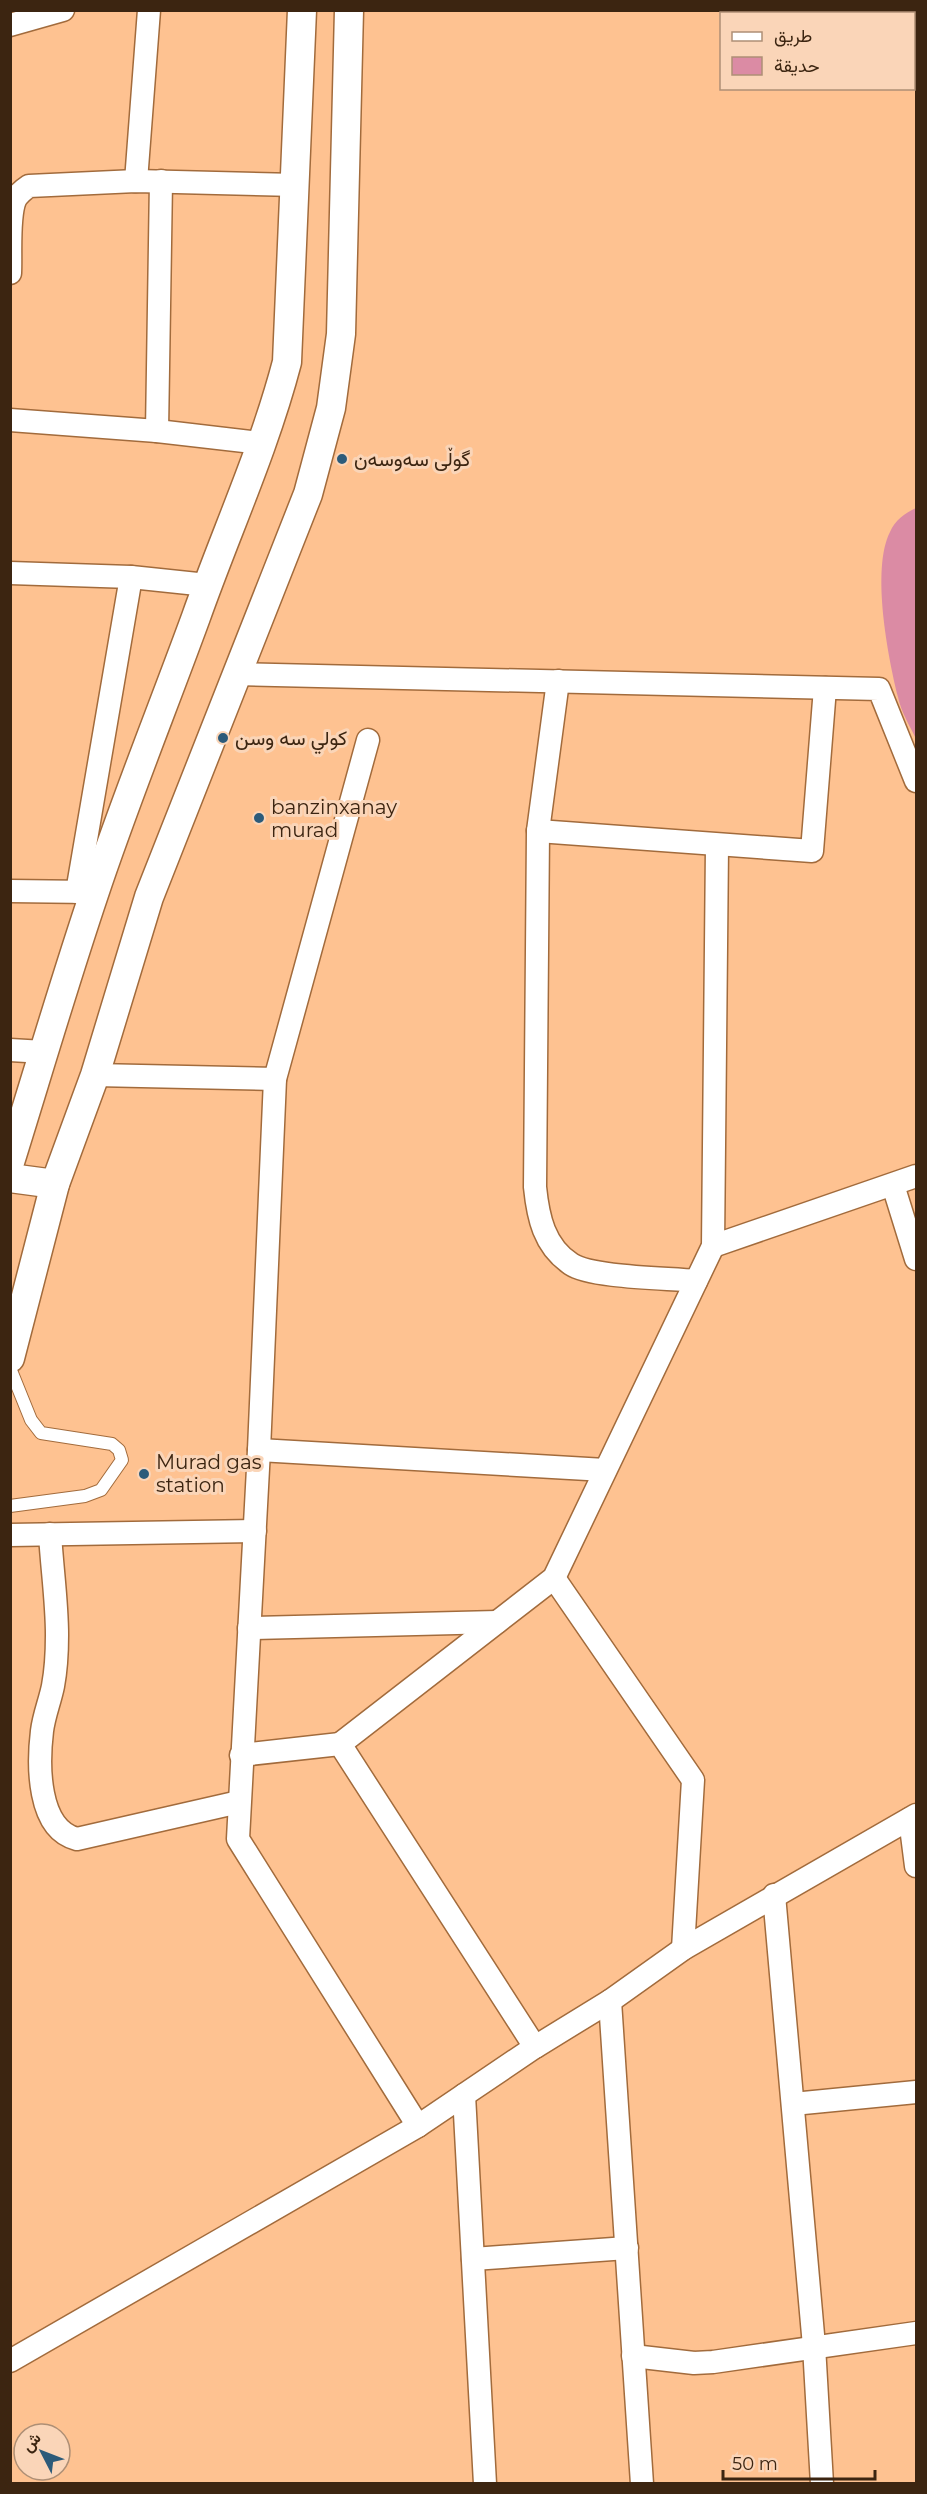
<svg xmlns="http://www.w3.org/2000/svg" width="927" height="2494" viewBox="0 0 927 2494" font-family="Montserrat,Vazirmatn,sans-serif">
  <style>
    .green { fill: #db8ba4 }
    .lines { fill: none; stroke-linecap: round; stroke-linejoin: round }
    .service-casing { stroke: #a26b3c; stroke-width: 14 }
    .minor-casing { stroke: #a26b3c; stroke-width: 25 }
    .tertiary-casing { stroke: #a26b3c; stroke-width: 31 }
    .service { stroke: #fff; stroke-width: 12 }
    .minor { stroke: #fff; stroke-width: 22 }
    .tertiary { stroke: #fff; stroke-width: 28 }
    .poi-dot { fill: #2c5b7a; stroke: #fad5b8; stroke-width: 2 }
    .labels { text-anchor: middle; dominant-baseline: central; stroke-width: 6; stroke-linejoin: round; paint-order: stroke }
    .poi-label { font-size: 20px; fill: #3c2511; stroke: #fad5b8; text-anchor: start }
  </style>
  <rect width="100%" height="100%" fill="#fec291"/>
  <path class="green" d="M916,508V739C910,726 901,712 898,697C888,657 871,569 890,532C895,520 905,513 916,508Z"/>
  <g class="lines">
    <g class="service-casing">
      <path id="service" d="M10,1368L31,1420L41,1433L112,1444L119,1450L122,1460L101,1490L85,1496L10,1506"/>
    </g>
    <g class="minor-casing">
      <g id="minor">
        <path d="M10,25L63,10"/>
        <path d="M136,181L149,10"/>
        <path d="M10,273C11,254 8,217 15,200C18,194 23,190 29,186L136,181L296,185"/>
        <path d="M10,420L157,431L260,443"/>
        <path d="M157,431L161,181"/>
        <path d="M10,573L131,577L207,585"/>
        <path d="M236,674L879,689L916,781"/>
        <path d="M558,681L538,831L535,1187C538,1217 544,1246 571,1264C592,1278 669,1278 696,1281"/>
        <path d="M368,740L275,1079L259,1450L238,1839L418,2126"/>
        <path d="M538,831L812,851L825,688"/>
        <path d="M10,891L90,892"/>
        <path d="M77,892L131,577"/>
        <path d="M10,1050L44,1052"/>
        <path d="M95,1075L275,1079"/>
        <path d="M893,1185L916,1259"/>
        <path d="M713,1246L916,1176"/>
        <path d="M259,1450L605,1470"/>
        <path d="M50,1534C52,1568 57,1602 57,1635C57,1651 56,1670 53,1686C50,1701 44,1715 42,1731C38,1764 37,1829 77,1839L239,1802"/>
        <path d="M10,1535L255,1531"/>
        <path d="M554,1578L693,1780L683,1949"/>
        <path d="M249,1628L497,1622"/>
        <path d="M340,1744L554,1578L713,1246L717,846"/>
        <path d="M241,1755L340,1744L535,2047"/>
        <path d="M910,1819L916,1866"/>
        <path d="M774,1895L814,2346L822,2484"/>
        <path d="M610,2001L642,2484"/>
        <path d="M464,2095L485,2484"/>
        <path d="M793,2104L916,2092"/>
        <path d="M473,2259L627,2248"/>
        <path d="M633,2356L694,2363L713,2362L916,2333"/>
        <path d="M10,2361L418,2126L535,2047L610,2001L683,1949L916,1815"/>
      </g>
    </g>
    <g class="tertiary-casing">
      <g id="tertiary">
        <path d="M10,1162C38,1072 64,983 94,894C125,801 162,710 196,617C226,532 264,450 287,362L302,10"/>
        <path d="M10,1178L55,1184"/>
        <path d="M10,1358L55,1184L95,1075L149,897L308,494L331,408L341,334L349,10"/>
      </g>
    </g>
    <use href="#service" class="service"/>
    <use href="#minor" class="minor"/>
    <use href="#tertiary" class="tertiary"/>
  </g>
  <g class="poi-dot">
    <circle cx="342" cy="459" r="6"/>
    <circle cx="223" cy="738" r="6"/>
    <circle cx="259" cy="818" r="6"/>
    <circle cx="144" cy="1474" r="6"/>
  </g>
  <g class="labels">
    <g class="poi-label">
      <text x="354" y="459">گوڵی سەوسەن</text>
      <text x="235" y="738">كولي سه وسن</text>
      <text x="271" y="807">banzinxanay<tspan x="271" dy="23">murad</tspan></text>
      <text x="156" y="1462">Murad gas<tspan x="156" dy="23">station</tspan></text>
    </g>
  </g>
  <rect width="927" height="2494" fill="none" stroke="#3c2511" stroke-width="24"/>
  <rect x="720" y="12" width="195" height="78" fill="#fad5b8" stroke="#ae8f75" stroke-width="1.5"/>
  <rect x="732" y="32" width="30" height="9" fill="#ffffff" stroke="#ae8f75" stroke-width="1.5"/>
  <text x="774" y="42" font-size="18" fill="#3c2511">طريق</text>
  <rect x="732" y="57" width="30" height="18" fill="#db8ba4" stroke="#ae8f75" stroke-width="1.5"/>
  <text x="774" y="72" font-size="18" fill="#3c2511">حديقة</text>
  <g transform="translate(42 2452) rotate(312)"><circle r="28" fill="#fad5b8" stroke="#ae8f75" stroke-width="1.5"/>
  <path d="M0-4.5L10 22L0 15L-10 22Z" fill="#2c5b7a"/>
  <text y="-9" font-size="16" font-weight="bold" text-anchor="middle" fill="#3c2511">ش</text>
  </g>
  <path d="M723 2470v9h152v-9" fill="none" stroke="#3c2511" stroke-width="3"/>
  <text x="732" y="2470" font-size="18" fill="#3c2511" stroke="#fad5b8" stroke-width="4.5" paint-order="stroke">50 m</text>
</svg>
